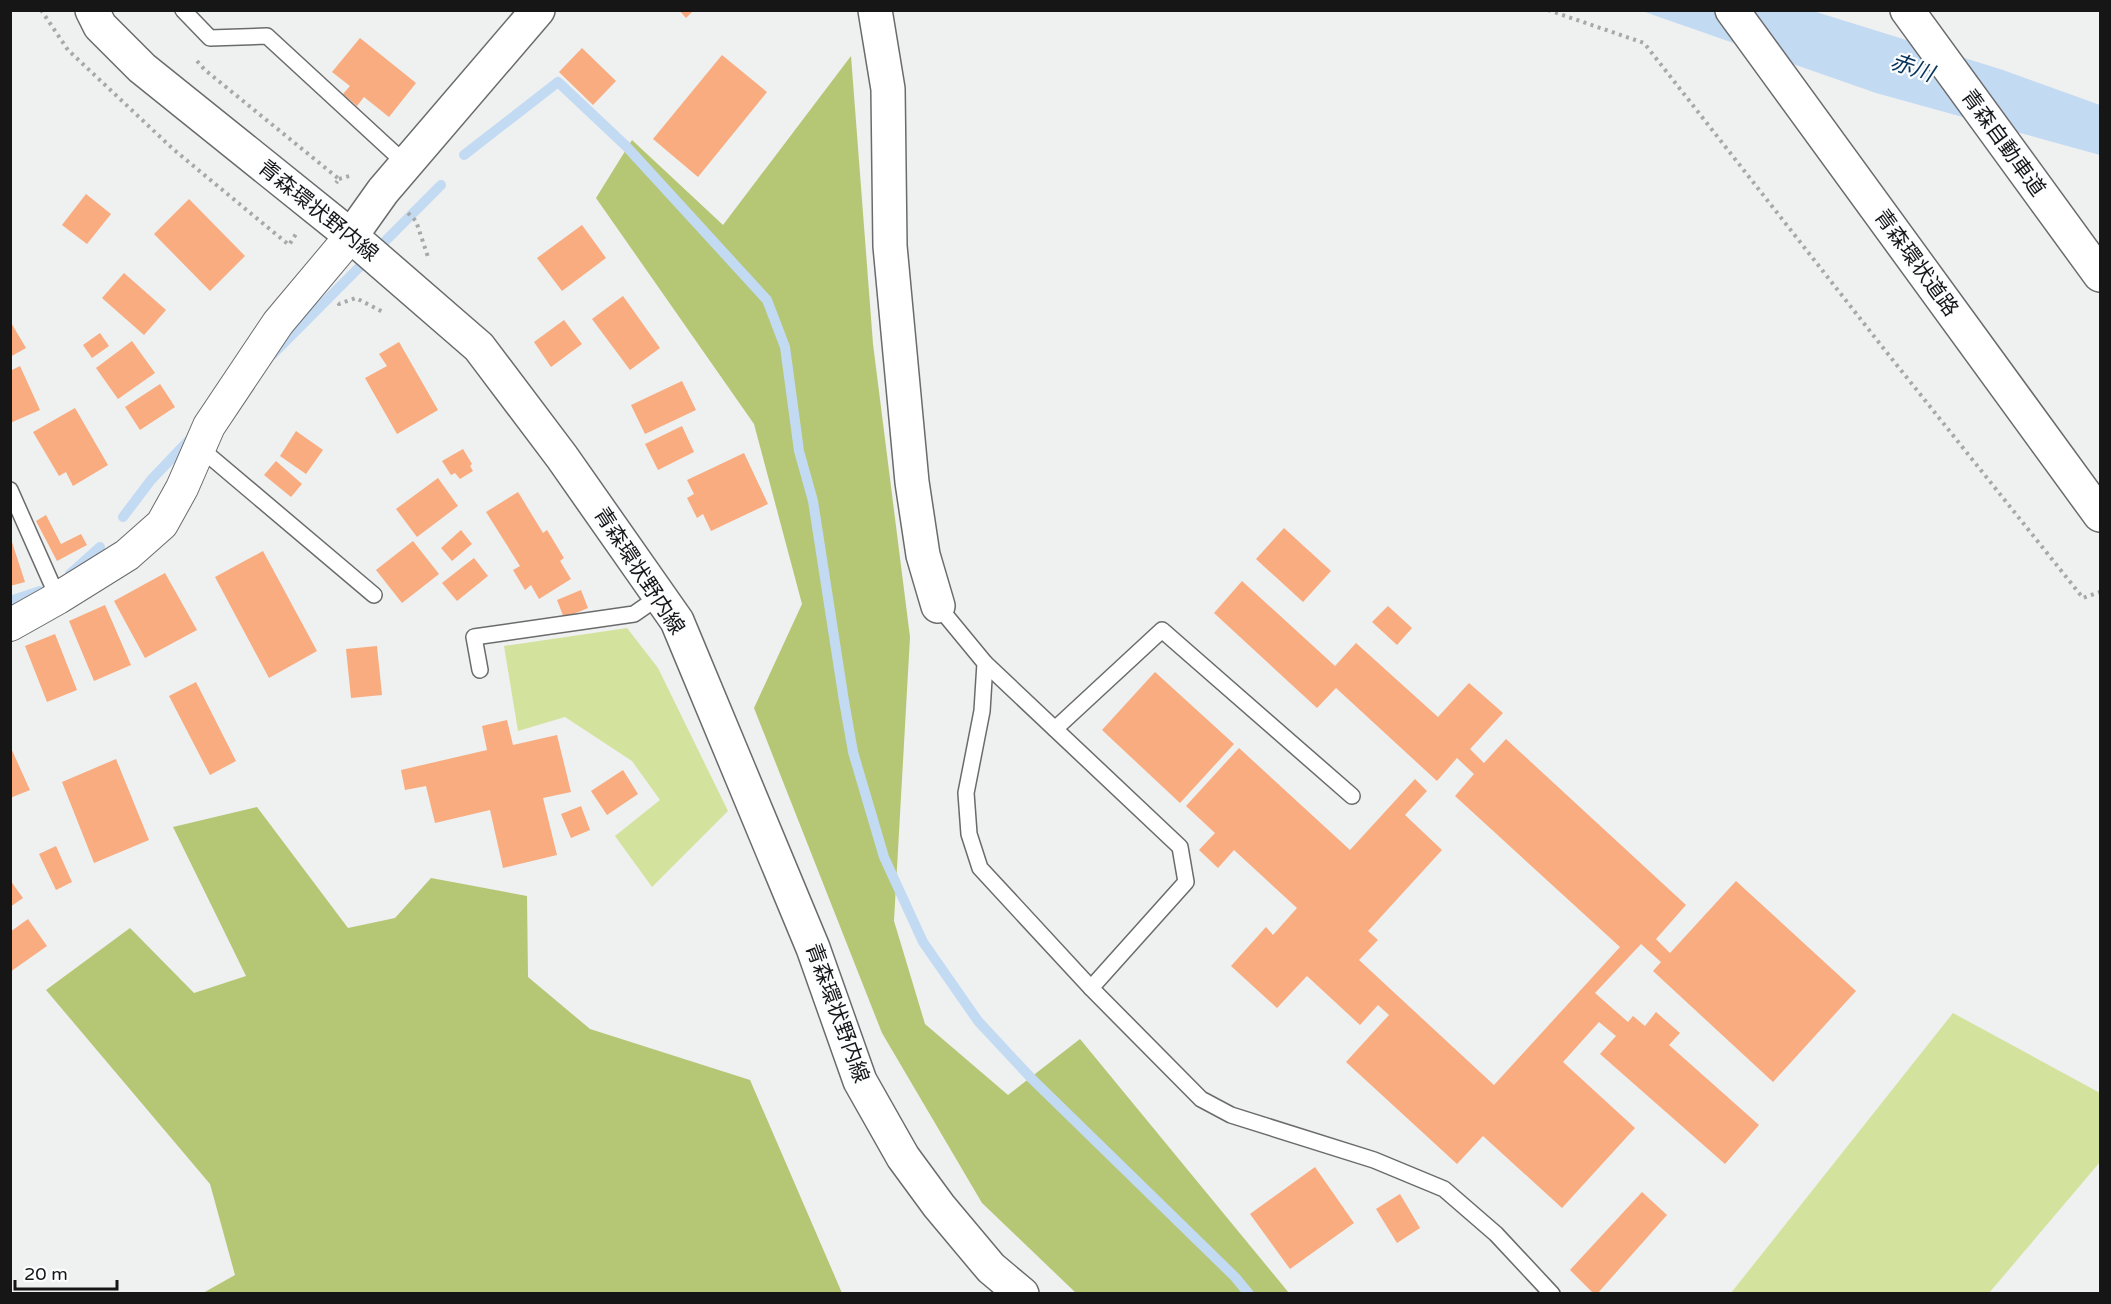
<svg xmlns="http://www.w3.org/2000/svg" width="2111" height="1304" viewBox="0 0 2111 1304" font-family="'Varela Round','Noto Sans JP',sans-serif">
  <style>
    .green { fill: #d3e29d }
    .forest { fill: #b5c675 }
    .water { fill: #c3daf3 }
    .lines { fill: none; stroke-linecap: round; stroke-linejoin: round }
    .stream { stroke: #c3daf3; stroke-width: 10 }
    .building { fill: #f8ac7f }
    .service-casing { stroke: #6a6b6c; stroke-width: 18 }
    .minor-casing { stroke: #6a6b6c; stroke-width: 34 }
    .tertiary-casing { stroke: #6a6b6c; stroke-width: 36 }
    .primary-casing { stroke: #6a6b6c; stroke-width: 36 }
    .trunk-casing { stroke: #6a6b6c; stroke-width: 36 }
    .motorway-casing { stroke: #6a6b6c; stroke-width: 36 }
    .path { stroke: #a7a8a8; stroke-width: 4; stroke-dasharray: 3 4.5; stroke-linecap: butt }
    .service { stroke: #fff; stroke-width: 15 }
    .minor { stroke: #fff; stroke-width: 32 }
    .tertiary { stroke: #fff; stroke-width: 33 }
    .primary { stroke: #fff; stroke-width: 33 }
    .trunk { stroke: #fff; stroke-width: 33 }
    .motorway { stroke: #fff; stroke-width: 33 }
    .labels { text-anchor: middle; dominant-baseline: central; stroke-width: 4.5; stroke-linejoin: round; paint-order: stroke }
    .street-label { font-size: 21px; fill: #161617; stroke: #fcfdfe }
    .water-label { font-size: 22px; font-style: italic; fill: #08345b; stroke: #fcfdfe }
  </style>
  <rect width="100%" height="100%" fill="#eff0f0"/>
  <g class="green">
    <path d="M627,628L658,668L728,811L652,887L615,836L660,800L632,761L565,717L518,731L504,646Z"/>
    <path d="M1953,1013L2100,1093V1162L1989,1293H1731Z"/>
  </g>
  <g class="forest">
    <path d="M851,56L873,344L910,637L894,921L925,1024L1008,1095L1080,1039L1289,1293H1076L982,1203L882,1033L754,708L802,604L754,424L596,198L632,140L723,225Z"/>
    <path d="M257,807L348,928L395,918L431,878L527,896L528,977L590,1029L750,1080L842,1293H203L235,1275L210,1184L46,990L130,928L194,993L246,976L173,827Z"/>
  </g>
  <path class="water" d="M1642,11H1813L2003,70L2100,105V155L1876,93Z"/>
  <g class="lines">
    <g class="stream">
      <path d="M464,155L558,82L626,146L767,300L785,347L799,451L813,501L844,701L853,752L884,857L923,942L978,1021L1032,1079L1235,1277L1249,1294"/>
      <path d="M272,355L441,185"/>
      <path d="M123,517L151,480L192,437"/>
      <path d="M70,574L100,547"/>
      <path d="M10,601L40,591"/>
    </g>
  </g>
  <g class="building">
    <path d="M679,10H694L686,18Z"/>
    <path d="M360,38L416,83L389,117L364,97L357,106L343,94L350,86L332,72Z"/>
    <path d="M582,48L616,81L593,105L559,72Z"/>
    <path d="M722,55L767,92L698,177L653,139Z"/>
    <path d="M86,194L111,214L87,244L62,225Z"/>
    <path d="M189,199L245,256L210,291L154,234Z"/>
    <path d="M582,225L606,258L562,291L537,258Z"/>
    <path d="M124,273L166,310L144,335L102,298Z"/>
    <path d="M623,296L660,348L630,370L592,319Z"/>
    <path d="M564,320L582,344L551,367L534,342Z"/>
    <path d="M10,321L26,348L10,357Z"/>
    <path d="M100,333L109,346L92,358L83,345Z"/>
    <path d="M132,341L155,373L118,399L96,368Z"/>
    <path d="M399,342L438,410L397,434L365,378L387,366L379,354Z"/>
    <path d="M20,366L40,410L10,423V371Z"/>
    <path d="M682,381L696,410L645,434L631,405Z"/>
    <path d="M160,384L175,407L140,430L125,407Z"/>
    <path d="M75,408L108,465L73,486L66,472L59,476L33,432Z"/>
    <path d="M682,426L694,452L658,470L645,444Z"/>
    <path d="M296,431L323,450L306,474L280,456Z"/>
    <path d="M463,449L472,464L470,466L473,471L460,479L455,473L451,475L442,461Z"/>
    <path d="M744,453L768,504L711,531L703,514L697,518L687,498L694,494L687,480Z"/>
    <path d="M276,461L302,484L291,497L264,475Z"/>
    <path d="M438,478L458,506L417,537L396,509Z"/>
    <path d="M518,492L543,533L547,530L564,558L560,561L571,579L539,599L531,585L525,590L513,570L520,566L486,512Z"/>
    <path d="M46,515L61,544L81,534L87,545L57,561L36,521Z"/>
    <path d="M1284,528L1331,571L1303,602L1256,559Z"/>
    <path d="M461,530L472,544L452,561L441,548Z"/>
    <path d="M10,536L25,582L10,586Z"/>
    <path d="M413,541L439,574L402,603L376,570Z"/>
    <path d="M263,551L317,651L269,678L215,577Z"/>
    <path d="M474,558L488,576L457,601L442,583Z"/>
    <path d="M165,573L197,630L145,658L114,601Z"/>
    <path d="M1242,581L1335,666L1356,643L1438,717L1469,683L1503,713L1470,749L1484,763L1506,739L1686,905L1656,939L1670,953L1736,881L1856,991L1773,1082L1653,971L1661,962L1641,944L1595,993L1628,1022L1633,1016L1645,1026L1656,1012L1680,1033L1669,1045L1759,1125L1725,1164L1600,1054L1616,1036L1599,1022L1563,1062L1635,1128L1562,1208L1483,1136L1457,1164L1346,1062L1389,1015L1378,1005L1360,1025L1307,976L1277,1008L1231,966L1266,927L1273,935L1297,908L1234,850L1218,868L1199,850L1215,833L1186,806L1239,748L1350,850L1415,779L1427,791L1405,815L1442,850L1368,931L1378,940L1359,960L1494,1085L1620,947L1455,796L1474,774L1457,758L1437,781L1336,688L1317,708L1214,613Z"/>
    <path d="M581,590L588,608L564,618L557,600Z"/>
    <path d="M105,605L131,665L94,681L69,621Z"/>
    <path d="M1388,606L1412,628L1397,645L1372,622Z"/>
    <path d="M55,634L77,690L47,702L25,646Z"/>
    <path d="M377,646L382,695L351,698L346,649Z"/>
    <path d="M1155,672L1234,744L1180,803L1102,730Z"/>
    <path d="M196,682L236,761L210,775L169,696Z"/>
    <path d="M507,720L513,745L557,735L571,792L543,798L557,855L503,868L490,810L435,823L426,786L405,790L401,770L487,750L482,726Z"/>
    <path d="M10,746L30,790L10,798Z"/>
    <path d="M116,759L149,840L94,863L62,782Z"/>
    <path d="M623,770L638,794L607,815L591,791Z"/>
    <path d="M581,806L590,830L571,838L561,814Z"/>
    <path d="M56,846L72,882L56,890L39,854Z"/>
    <path d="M10,880L23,898L10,907Z"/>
    <path d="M28,919L47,946L10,972V932Z"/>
    <path d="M1315,1167L1354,1223L1290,1269L1250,1214Z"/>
    <path d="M1642,1192L1667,1215L1597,1294H1594L1570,1270Z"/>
    <path d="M1400,1194L1420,1228L1397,1243L1376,1209Z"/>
  </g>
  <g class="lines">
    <g class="service-casing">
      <g id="service">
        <path d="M183,10L210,38L267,36L406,164"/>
        <path d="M200,448L374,595"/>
        <path d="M10,490L58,598"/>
        <path d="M938,606L985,663L982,711L966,793L969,834L980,868L1091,988L1201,1099L1231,1115L1374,1160L1444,1189L1496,1234L1552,1294"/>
        <path d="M985,663L1180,847L1186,882L1091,988"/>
        <path d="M480,670L474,637L634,614L660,596"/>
        <path d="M1055,729L1162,630L1352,796"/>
      </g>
    </g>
    <g class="minor-casing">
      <path id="minor" d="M10,625L58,598L127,555L162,524L182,488L209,426L278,323L351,236"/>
    </g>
    <g class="tertiary-casing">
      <g id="tertiary">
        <path d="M875,10L888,89L890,246L912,482L923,555L938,606"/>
        <path d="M351,236L383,191L538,10"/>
      </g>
    </g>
    <g class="primary-casing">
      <path id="primary" d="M92,10L100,26L142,68L351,236L479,347L562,457L677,621L813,948L860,1081L903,1157L939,1206L991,1268L1022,1294"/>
    </g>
    <g class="trunk-casing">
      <path id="trunk" d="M1732,10L2100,515"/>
    </g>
    <g class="motorway-casing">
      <path id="motorway" d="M1907,10L2100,275"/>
    </g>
    <g class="path">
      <path d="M41,10L68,50L173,149L289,245L296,234"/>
      <path d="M1548,10L1644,43L1884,349L2083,598L2100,592"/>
      <path d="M197,61L205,70L339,179L336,183"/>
      <path d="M339,179L353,175"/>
      <path d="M408,213L416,221L428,257"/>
      <path d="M338,303L339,304L356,298L383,312L384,311"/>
    </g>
    <use href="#service" class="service"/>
    <use href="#minor" class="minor"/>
    <use href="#tertiary" class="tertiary"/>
    <use href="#primary" class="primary"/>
    <use href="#trunk" class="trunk"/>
    <use href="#motorway" class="motorway"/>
  </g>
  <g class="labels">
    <g class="street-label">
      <text transform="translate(2003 143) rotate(54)">青森自動車道</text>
      <text transform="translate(318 211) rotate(39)">青森環状野内線</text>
      <text transform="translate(1916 263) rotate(54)">青森環状道路</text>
      <text transform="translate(639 571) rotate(57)">青森環状野内線</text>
      <text transform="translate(837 1013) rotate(70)">青森環状野内線</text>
    </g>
    <g class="water-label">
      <text transform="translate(1912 68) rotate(19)">赤川</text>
    </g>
  </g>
  <rect width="2111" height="1304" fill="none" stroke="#161617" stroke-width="24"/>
  <path d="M15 1280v9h102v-9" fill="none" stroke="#161617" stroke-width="3"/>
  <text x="24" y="1280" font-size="18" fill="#161617" stroke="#fcfdfe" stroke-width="4.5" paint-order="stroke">20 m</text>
</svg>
